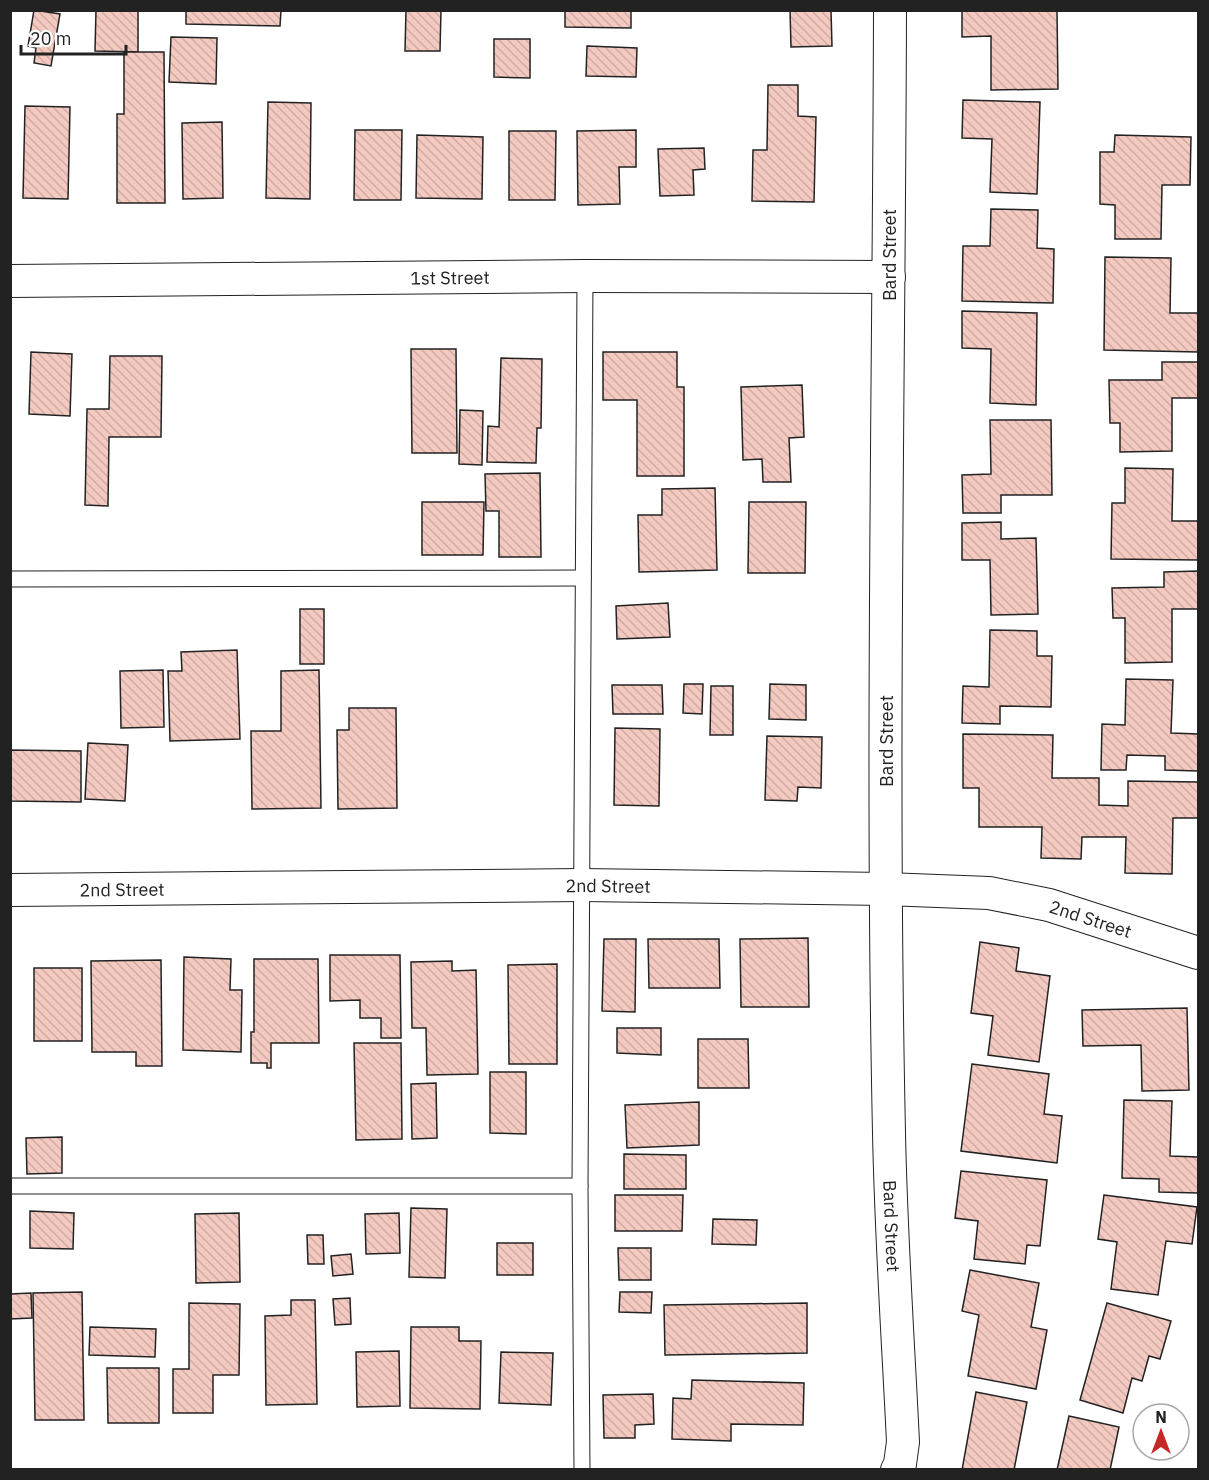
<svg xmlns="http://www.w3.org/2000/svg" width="1209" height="1480" viewBox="0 0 1209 1480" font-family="'IBM Plex Sans',sans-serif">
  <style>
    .building { fill: url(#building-back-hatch); stroke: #222; stroke-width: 1.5 }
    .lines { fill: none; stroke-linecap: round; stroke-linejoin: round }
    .service-casing { stroke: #222; stroke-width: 17 }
    .minor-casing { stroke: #222; stroke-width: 34 }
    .service { stroke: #fff; stroke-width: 15 }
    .minor { stroke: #fff; stroke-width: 32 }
    .labels { text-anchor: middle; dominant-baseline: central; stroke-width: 4.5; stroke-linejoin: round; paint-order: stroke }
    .street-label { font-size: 18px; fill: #222; stroke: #fff }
  </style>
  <defs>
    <pattern id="building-back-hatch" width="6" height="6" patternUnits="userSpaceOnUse" patternTransform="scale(1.5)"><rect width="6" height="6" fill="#f3c9c0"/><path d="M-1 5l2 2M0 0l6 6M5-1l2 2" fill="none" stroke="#d0aca5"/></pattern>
  </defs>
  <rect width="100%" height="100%" fill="#fff"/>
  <g class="building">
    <path d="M34,10L60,14L51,66L34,63L36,48L28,46Z"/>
    <path d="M96,10H138V52L95,51Z"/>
    <path d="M186,10H281L280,26L186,24Z"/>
    <path d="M406,10H441L440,51H405Z"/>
    <path d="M565,10H631V28L565,27Z"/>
    <path d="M790,10H831L832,46L791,47Z"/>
    <path d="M962,10H1057L1058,89L991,90V36L962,37Z"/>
    <path d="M171,37L217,38L216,84L169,82Z"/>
    <path d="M494,39H530V78L494,77Z"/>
    <path d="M587,46L637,48L636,77L586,76Z"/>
    <path d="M124,52H164L165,203H117V114H124Z"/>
    <path d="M768,85H798V116L816,117L814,202L752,201L753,150H767Z"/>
    <path d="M963,100L1040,102L1037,194L990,192L992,139L962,138Z"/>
    <path d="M268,102L311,103L310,199L266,198Z"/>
    <path d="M25,106L70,107L68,199L23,198Z"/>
    <path d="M222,122L223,198L183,199L182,123Z"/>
    <path d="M355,130H402L401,200H354Z"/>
    <path d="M636,130V167H619L620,204L578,205L577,131Z"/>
    <path d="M509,131H556L555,200H509Z"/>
    <path d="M417,135L483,137L482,199L416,198Z"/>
    <path d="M1115,135L1191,137L1190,185H1162L1161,239H1115V205L1100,204V152H1114Z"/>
    <path d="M704,148L705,169L693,170L694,195L660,196L658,149Z"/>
    <path d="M991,209L1038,210L1037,248L1054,249L1053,303L962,301L963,246H990Z"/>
    <path d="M1105,257L1171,258L1170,313H1198V352L1104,350Z"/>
    <path d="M962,311L1037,313L1036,405L990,403L991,349L962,348Z"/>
    <path d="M411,349H456L457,453H412Z"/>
    <path d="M31,352L72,354L70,416L29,414Z"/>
    <path d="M603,352H677V387H684V476H637V400H603Z"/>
    <path d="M110,356H162L161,437H109L108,506L85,505L87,409H109Z"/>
    <path d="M501,358L542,359L541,428H537L536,463L487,462L488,426L499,427Z"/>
    <path d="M1162,362H1198V398H1172V451L1120,452V423H1110L1109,380H1162Z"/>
    <path d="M802,385L804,437L789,438L791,482H763L762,459L743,460L741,387Z"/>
    <path d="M460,410L483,411L482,465L459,464Z"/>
    <path d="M990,420H1051L1052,495H1001V513H963L962,475L991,474Z"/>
    <path d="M1125,468L1173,469L1172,521H1198V560L1111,559L1112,503H1125Z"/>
    <path d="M540,473L541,557H499V511H486L485,474Z"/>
    <path d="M715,488L717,570L639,572L638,515H662V489Z"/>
    <path d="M422,502H484L483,555H422Z"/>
    <path d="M749,502H806L805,573H748Z"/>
    <path d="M1001,522V539L1036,538L1038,614L991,615L990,560H962V523Z"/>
    <path d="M1198,571V609H1172V662L1125,663V618H1113L1112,588L1164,587V572Z"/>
    <path d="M668,603L670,637L617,639L616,606Z"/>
    <rect x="300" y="609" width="24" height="55"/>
    <path d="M990,630L1037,631V656H1052L1051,707L1000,706V724L962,723L963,686L989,687Z"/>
    <path d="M237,650L240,739L170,741L168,671H182L181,652Z"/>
    <path d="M163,670L164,727L121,728L120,671Z"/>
    <path d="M319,670L321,808L252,809L251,731H281V671Z"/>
    <path d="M1126,679L1173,680L1171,733L1198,734V771L1165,770V756L1127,755L1126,770H1101L1102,724L1125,725Z"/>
    <path d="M684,684H703L702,714L683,713Z"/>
    <path d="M770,684L806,685V720L769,719Z"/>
    <path d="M612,685H662L663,714H613Z"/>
    <path d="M711,686H733V735H710Z"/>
    <path d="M349,708H396L397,808L338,809L337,730H349Z"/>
    <path d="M615,728L660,729L659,806L614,805Z"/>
    <path d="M963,734L1053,735L1052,778H1099V805L1128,806V781L1198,782V818H1173L1172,874L1125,873L1126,837H1082L1081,859L1041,858L1042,827H979V788H963Z"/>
    <path d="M767,736L822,737L821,788L798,787L797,801L765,800Z"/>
    <path d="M88,743L128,745L125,801L85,799Z"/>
    <path d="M10,750L81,751V802L10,801Z"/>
    <path d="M808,938L809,1007H741L740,939Z"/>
    <path d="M604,939H636L635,1012L602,1011Z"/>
    <path d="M648,939H719L720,988H649Z"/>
    <path d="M980,942L1019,948L1016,971L1050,976L1039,1062L988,1055L993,1016L971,1013Z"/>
    <path d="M330,955H400L401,1038H381V1018H360V1000L330,1001Z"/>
    <path d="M184,957L231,959L230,990H242L241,1052L183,1050Z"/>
    <path d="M254,959H318L319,1043H271V1068H267V1063H251V1032H254Z"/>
    <path d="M161,960L162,1066H136V1052H92L91,961Z"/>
    <path d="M452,961V971L476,970L478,1074L427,1075L426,1028H412L411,962Z"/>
    <path d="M557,964V1064H509L508,965Z"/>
    <rect x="34" y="968" width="48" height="73"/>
    <path d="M1187,1008L1189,1090L1142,1091L1141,1045L1083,1046L1082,1010Z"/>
    <path d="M617,1028H661V1055L617,1053Z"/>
    <path d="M698,1039H748L749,1088H698Z"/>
    <path d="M354,1043H401L402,1139L356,1140Z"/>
    <path d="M972,1064L1049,1074L1044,1114L1062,1116L1057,1163L961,1151Z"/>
    <path d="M490,1072H526V1134L490,1133Z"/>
    <path d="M436,1083L437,1138L412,1139L411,1084Z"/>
    <path d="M1124,1100L1172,1101L1170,1156L1198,1157V1193L1159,1192V1179L1122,1178Z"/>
    <path d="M699,1102V1145L627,1148L625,1105Z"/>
    <path d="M62,1137V1173L27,1174L26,1138Z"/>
    <path d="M624,1154L686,1155V1189H624Z"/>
    <path d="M961,1171L1047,1180L1040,1246L1027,1245L1025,1264L974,1259L978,1221L955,1218Z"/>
    <path d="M615,1195H683L682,1231H615Z"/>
    <path d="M1104,1195L1197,1207L1192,1244L1166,1241L1158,1295L1111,1289L1117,1242L1098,1239Z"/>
    <path d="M411,1208L447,1209L445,1278L409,1277Z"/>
    <path d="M30,1211L74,1213L73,1249L30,1248Z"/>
    <path d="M239,1213L240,1282L196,1283L195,1214Z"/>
    <path d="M399,1213L400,1253L366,1254L365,1214Z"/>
    <path d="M713,1219L757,1220L756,1245L712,1244Z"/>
    <path d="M307,1235H323L324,1264H308Z"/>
    <rect x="497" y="1243" width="36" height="32"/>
    <path d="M618,1248H651V1280H619Z"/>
    <path d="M351,1254L353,1274L333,1276L331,1256Z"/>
    <path d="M970,1270L1039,1283L1031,1327L1047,1330L1036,1389L968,1376L979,1315L962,1311Z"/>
    <path d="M82,1292L84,1420H35L33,1293Z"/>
    <path d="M620,1292H652L651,1313L619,1312Z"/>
    <path d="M31,1293L32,1318L10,1319V1294Z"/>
    <path d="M350,1298L351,1324L335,1325L333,1299Z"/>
    <path d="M291,1300H315L317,1404L266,1405L265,1316L291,1315Z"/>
    <path d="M189,1303L240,1304L239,1375H213V1413H173V1369H189Z"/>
    <path d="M807,1303V1353L665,1355L664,1305Z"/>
    <path d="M1107,1303L1171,1321L1160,1359L1149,1356L1142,1381L1132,1378L1123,1413L1080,1400Z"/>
    <path d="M90,1327L156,1329L155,1357L89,1355Z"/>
    <path d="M411,1327H459V1341H481L480,1409L410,1408Z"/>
    <path d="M399,1351L400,1406L357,1407L356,1352Z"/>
    <path d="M501,1352L553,1353L551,1405L499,1403Z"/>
    <path d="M107,1368H159V1423H108Z"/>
    <path d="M692,1380L804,1383L803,1425L731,1424V1441L672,1439L673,1398L691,1399Z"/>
    <path d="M976,1392L1027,1402L1014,1470H962Z"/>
    <path d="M653,1394L654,1424L635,1425V1438H604L603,1395Z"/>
    <path d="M1069,1416L1119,1427L1110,1470H1057Z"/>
  </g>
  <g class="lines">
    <g class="service-casing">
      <g id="service">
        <path d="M10,579L583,578"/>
        <path d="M10,1186H580"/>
        <path d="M582,1470L580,1186L585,276"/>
      </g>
    </g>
    <g class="minor-casing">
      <g id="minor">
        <path id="s1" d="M890,10C889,385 881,759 889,1133C891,1236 898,1339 903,1442L900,1464L897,1470"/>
        <path id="s2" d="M10,281L585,276L889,277"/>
        <path id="s3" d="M10,890L582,885L886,889L989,893L1049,905L1198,953"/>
      </g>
    </g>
    <use href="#service" class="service"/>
    <use href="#minor" class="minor"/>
  </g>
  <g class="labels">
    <g class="street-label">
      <text transform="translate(889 255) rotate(-90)">Bard Street</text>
      <text stroke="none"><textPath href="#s2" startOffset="440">1st Street</textPath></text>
      <text transform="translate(886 741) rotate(-90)">Bard Street</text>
      <text stroke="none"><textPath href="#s3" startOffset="598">2nd Street</textPath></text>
      <text stroke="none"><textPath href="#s3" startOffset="112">2nd Street</textPath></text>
      <text stroke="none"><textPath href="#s3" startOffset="1084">2nd Street</textPath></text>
      <text stroke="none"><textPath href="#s1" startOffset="1216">Bard Street</textPath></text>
    </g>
  </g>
  <rect width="1209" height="1480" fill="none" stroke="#222222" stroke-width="24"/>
  <g transform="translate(1161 1432)"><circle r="28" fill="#ffffff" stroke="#a7a7a7" stroke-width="1.5"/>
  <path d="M0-4.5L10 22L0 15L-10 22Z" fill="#c62828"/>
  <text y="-9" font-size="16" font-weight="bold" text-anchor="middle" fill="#222222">N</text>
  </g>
  <path d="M21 45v9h105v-9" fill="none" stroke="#222222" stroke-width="3"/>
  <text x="30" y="45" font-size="18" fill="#222222" stroke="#ffffff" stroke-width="4.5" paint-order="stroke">20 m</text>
</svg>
